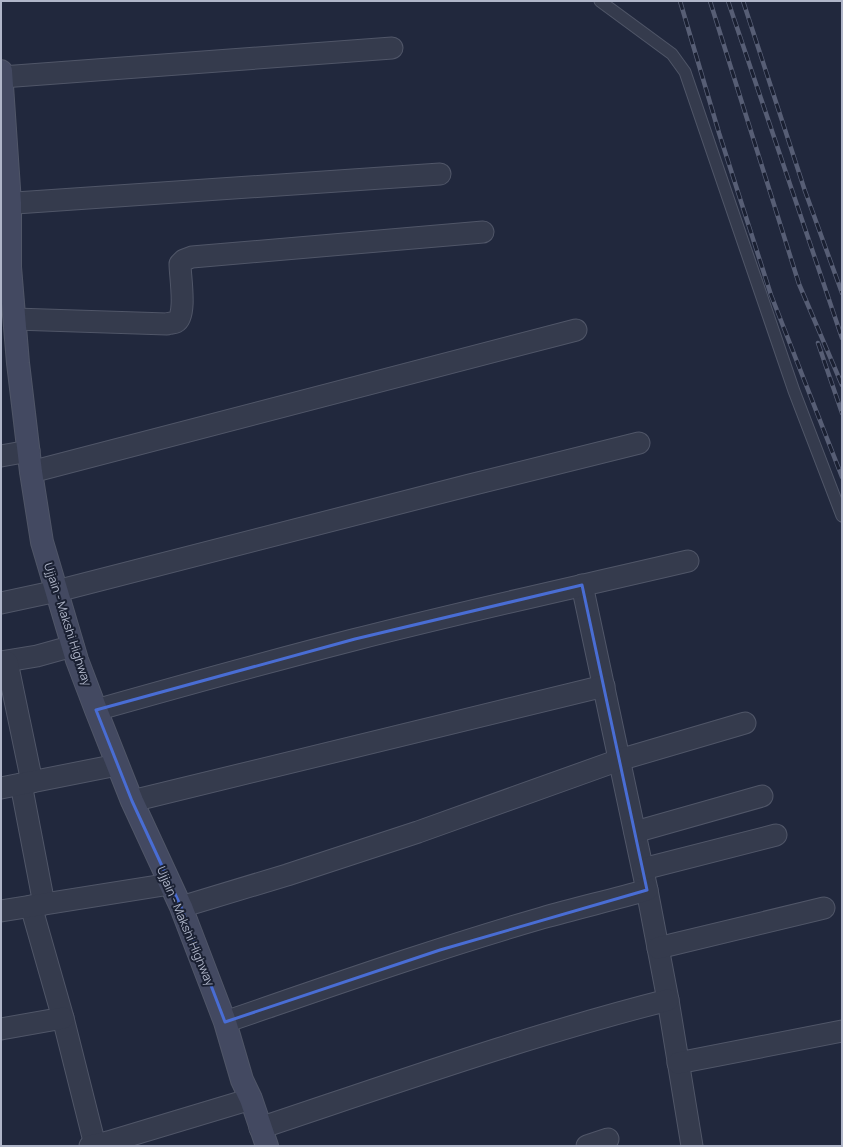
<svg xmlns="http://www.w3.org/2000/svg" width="843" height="1147" viewBox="0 0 843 1147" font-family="Manrope,sans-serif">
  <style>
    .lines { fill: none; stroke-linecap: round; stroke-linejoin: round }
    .service-casing { stroke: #505668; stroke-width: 13 }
    .minor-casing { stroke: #505668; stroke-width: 23 }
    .secondary-casing { stroke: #505668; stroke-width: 24 }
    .service { stroke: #353b4d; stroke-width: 11 }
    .minor { stroke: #353b4d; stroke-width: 21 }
    .secondary { stroke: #434961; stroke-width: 22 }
    .rail-casing { stroke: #575e75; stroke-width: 4.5 }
    .rail { stroke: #1a2032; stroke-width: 3; stroke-dasharray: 9; stroke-linecap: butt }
    .marked { fill: none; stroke: #496dd4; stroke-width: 3; stroke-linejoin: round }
    .labels { text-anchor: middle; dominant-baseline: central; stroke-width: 4; stroke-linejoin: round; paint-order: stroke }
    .street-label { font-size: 12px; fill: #b0b6c9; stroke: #1a2032 }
  </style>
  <rect width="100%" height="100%" fill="#21283d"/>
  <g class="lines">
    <g class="service-casing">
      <path id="service" d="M600,1L672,54L685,72L794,391L842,516"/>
    </g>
    <g class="minor-casing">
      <g id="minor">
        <path d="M2,77L392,48"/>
        <path d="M1,204L440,174"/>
        <path d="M15,319L167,324C169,323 174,323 176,322C187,316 180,276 180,264L184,260L192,257L483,232"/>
        <path d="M1,456L29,451"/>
        <path d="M31,472L576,330"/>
        <path d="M582,585L647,890L668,1000L692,1146"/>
        <path d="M1,603L57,591L470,485L639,443"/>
        <path d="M1,662L37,656L73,646"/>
        <path d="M7,662L32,782"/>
        <path d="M96,710C181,686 267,662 353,640C465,611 577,587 688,561"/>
        <path d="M21,784L44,904"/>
        <path d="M1,788L117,765"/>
        <path d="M132,801L604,686"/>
        <path d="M635,832L762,796"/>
        <path d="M643,869L776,835"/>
        <path d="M31,906L63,1018L95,1145"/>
        <path d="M181,907L287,875L418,832L619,760L745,723"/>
        <path d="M1,911L170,884"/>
        <path d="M658,948L824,908"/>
        <path d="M225,1022C330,986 435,949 542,918C577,908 612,900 647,890"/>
        <path d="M1,1029L63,1018"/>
        <path d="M678,1063L842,1031"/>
        <path d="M260,1128C395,1083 530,1035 668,1000"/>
        <path d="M90,1146L108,1142L251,1099"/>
        <path d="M587,1146L608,1139"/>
      </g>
    </g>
    <g class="secondary-casing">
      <path id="secondary" d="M1,71L10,203V267L18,363L31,472L42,542L77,660L96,710L132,801L181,907L225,1022L242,1080L251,1099L267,1146"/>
    </g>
    <use href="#service" class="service"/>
    <use href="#minor" class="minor"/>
    <use href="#secondary" class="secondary"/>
    <g class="rail-casing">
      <g id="rail">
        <path d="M680,1L719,133L771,295L842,477"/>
        <path d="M710,1L799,284L842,385"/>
        <path d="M728,1L842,338"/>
        <path d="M743,1L805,191L842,293"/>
        <path d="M818,343L842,413"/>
      </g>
    </g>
    <use href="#rail" class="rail"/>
  </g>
  <path class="marked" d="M582,585L647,890L440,950L225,1022L181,907L132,801L96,710L355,639Z"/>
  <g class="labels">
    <g class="street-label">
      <text transform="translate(68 624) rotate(72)">Ujjain - Makshi Highway</text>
      <text transform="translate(186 926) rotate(67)">Ujjain - Makshi Highway</text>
    </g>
  </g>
  <rect width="843" height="1147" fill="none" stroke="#b0b6c9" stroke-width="4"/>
</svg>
